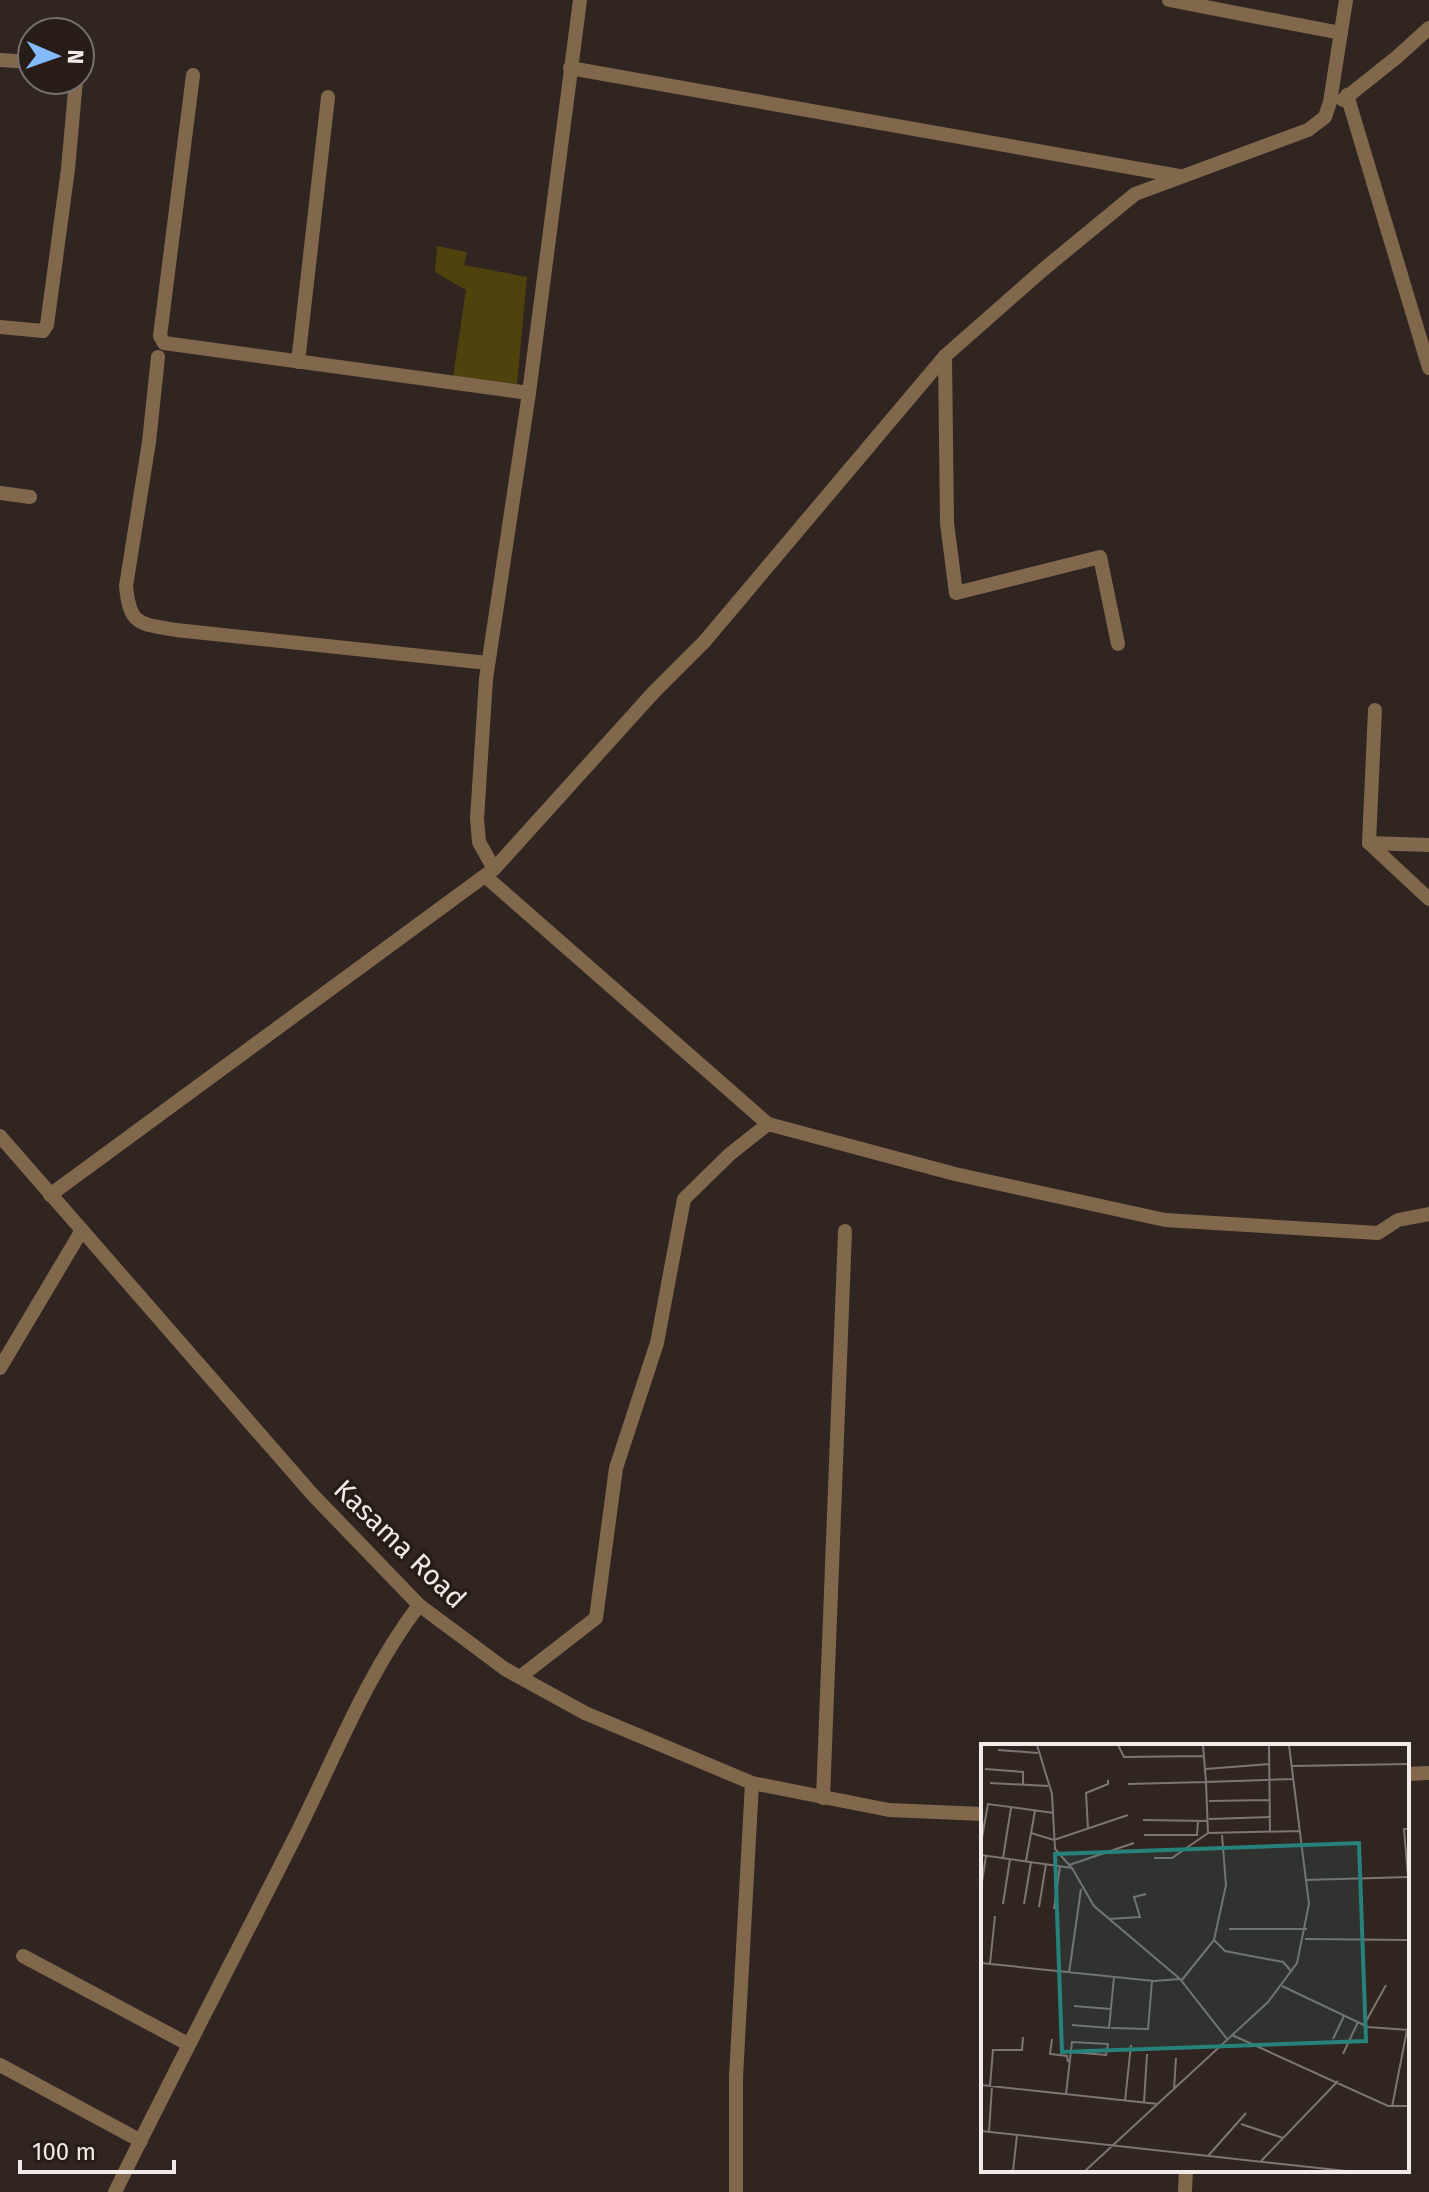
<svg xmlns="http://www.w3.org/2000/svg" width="1429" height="2192" viewBox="0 0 1429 2192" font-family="'Fira Sans',sans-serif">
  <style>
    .green { fill: #4e430d }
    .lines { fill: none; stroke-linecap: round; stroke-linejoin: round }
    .minor { stroke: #81684c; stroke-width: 14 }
    .labels { text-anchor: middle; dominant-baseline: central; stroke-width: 7; stroke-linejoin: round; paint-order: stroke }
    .street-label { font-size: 28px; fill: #f2eae7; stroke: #271c18 }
    .inset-road { fill: none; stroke: #7e7471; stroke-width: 2 }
    .view { fill: #26827a; fill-opacity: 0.15; stroke: #26827a; stroke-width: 4 }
    .inset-edge { fill: none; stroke: #f2eae7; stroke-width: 4 }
  </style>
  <rect width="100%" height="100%" fill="#312522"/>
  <path class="green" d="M437,246L467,252L464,265L527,277L517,384L453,377L466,290L435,272Z"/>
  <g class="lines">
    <g class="minor">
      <path d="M1169,0L1341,33"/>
      <path d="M0,60L32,62"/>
      <path d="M570,68L1179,176"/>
      <path d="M193,75L160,336L164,343L529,393"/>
      <path d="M1347,95L1429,368"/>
      <path d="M1343,100L1397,57L1429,28"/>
      <path d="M0,327L43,331L47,325L68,169L76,80"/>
      <path d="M945,356L947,523L956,593L1100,557L1118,644"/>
      <path d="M158,357L149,442L126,586C130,627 140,623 176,630L488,663"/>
      <path d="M298,362L328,97"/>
      <path d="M0,493L30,497"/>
      <path d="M1375,710L1369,843L1429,899"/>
      <path d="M1369,843L1429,845"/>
      <path d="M494,869L479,842L477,819L486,679L529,393L580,0"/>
      <path d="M485,876L768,1124"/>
      <path d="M0,1136L312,1494L419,1605L505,1669L585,1713L752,1783L889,1810L983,1814"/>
      <path d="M50,1195L494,869L653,693L704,642L945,356L1045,268L1135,194L1308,130L1325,117L1330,102L1346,0"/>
      <path d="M0,1368L82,1230"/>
      <path d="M520,1677L596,1618L616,1468L657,1343L684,1199L730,1154L768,1124L955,1174L1165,1220L1378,1233L1398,1220L1429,1214"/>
      <path d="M1407,1774L1429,1773"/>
      <path d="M823,1798L845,1231"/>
      <path d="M23,1956L188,2044"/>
      <path d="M0,2065L141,2141"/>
      <path d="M115,2192C174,2072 236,1954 296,1835C335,1757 366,1675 419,1605"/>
      <path d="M736,2192V2077L752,1783"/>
      <path d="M1185,2192L1186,2170"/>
    </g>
  </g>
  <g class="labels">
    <g class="street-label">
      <text transform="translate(400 1544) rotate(44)">Kasama Road</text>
    </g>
  </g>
  <g transform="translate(981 1744)">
    <rect width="428" height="428" fill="#312522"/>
    <path class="inset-road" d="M56,1L71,50L74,105L90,123M137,1L143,13L223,12M222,1L225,38M254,1H279M288,1L289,88M17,6L57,9M311,22L428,20M4,25L42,28V41M224,25L289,20M9,39L67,42M147,40L225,38M228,57L289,56M228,75L290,73M162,76L227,77M107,85L105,49L127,40V36M50,89L73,96L147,71M227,89L318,87M163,91H216L217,77M241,91L245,141L233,196L244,207L302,218L311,228M0,99L7,60L73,69M0,111L91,124L113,162L199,235L246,295M22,114L30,64M173,114H191L227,89L225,38L312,35M45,117L54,67M88,121L153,99M427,133L423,85H428M324,136L428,133M0,144L5,112M22,160L29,115M43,160L50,118M58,163L65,120M73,165L79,122M127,175L159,173L153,153L165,150M248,185H326M324,195L428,196M0,219L173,237L199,235M9,220L14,172M88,229L100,145M200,237L233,196M301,242L387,283L428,286M93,262L130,265M91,281L128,284L133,233M383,281L405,241M130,284L167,285L171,237M251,291L407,362H428M71,295L69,310L86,312L87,318M352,295L363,272M362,310L377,278M0,341L177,360M9,342L12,306H41L42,293M193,345L195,314M85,350L91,298L127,300L125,311L90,308M144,357L150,301M163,359L166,310M411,363L426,286M260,380L302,394M0,387L365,427M8,388L11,342M227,412L265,369M280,417L357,337M32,427L36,391M104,427L287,258L316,219L328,160L308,1"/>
    <path class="view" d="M378,99L385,297L81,308L74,110Z"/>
    <rect width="428" height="428" class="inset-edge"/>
  </g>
  <g transform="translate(56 56) rotate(92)"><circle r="38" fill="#271c18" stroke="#786e6b" stroke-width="2"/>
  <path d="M0-6L14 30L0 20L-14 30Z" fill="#84bcfb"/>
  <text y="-12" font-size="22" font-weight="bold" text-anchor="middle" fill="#f2eae7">N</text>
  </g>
  <path d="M20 2160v12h154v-12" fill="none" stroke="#f2eae7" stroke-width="4"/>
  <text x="32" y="2160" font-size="24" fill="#f2eae7" stroke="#271c18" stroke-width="6" paint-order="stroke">100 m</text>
</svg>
